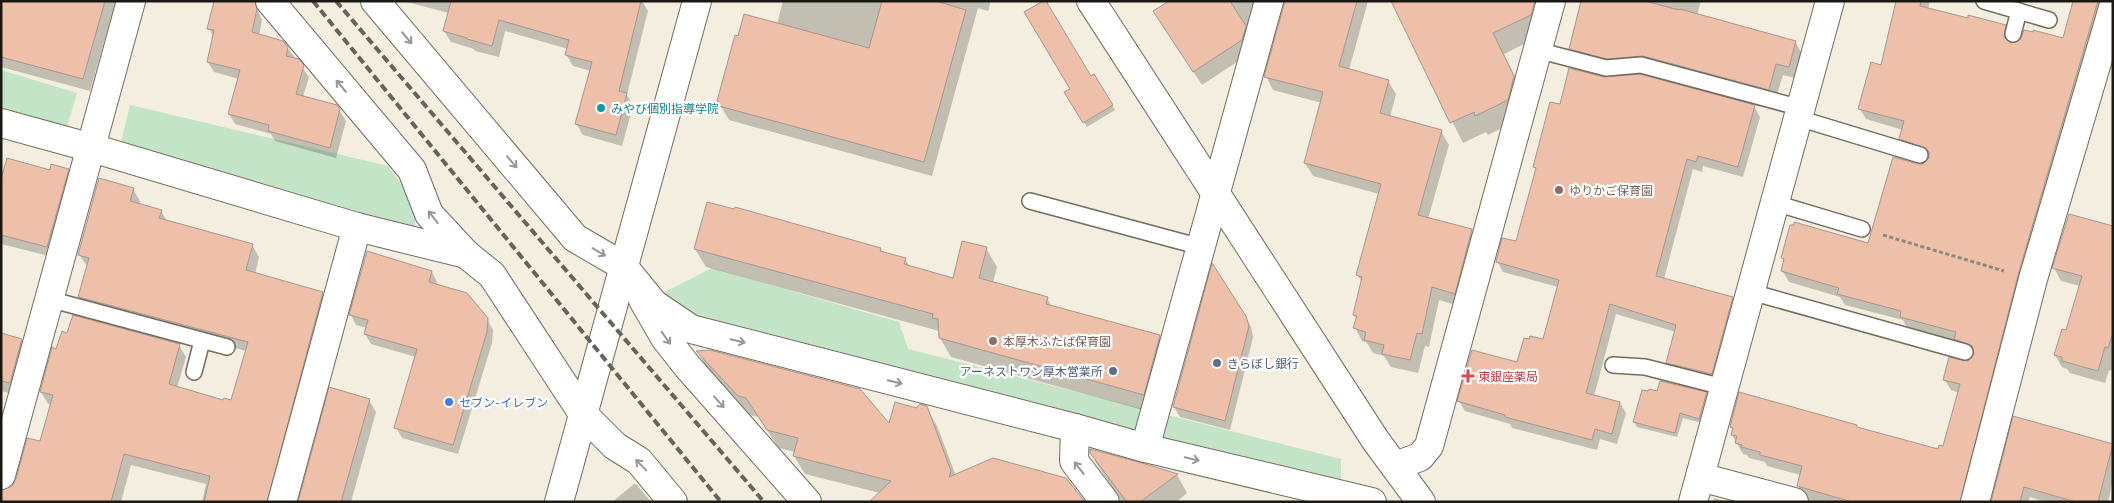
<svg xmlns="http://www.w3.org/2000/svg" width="2114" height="503" viewBox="0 0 2114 503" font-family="'Titillium Web','Noto Sans JP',sans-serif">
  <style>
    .green { fill: #c3e4c7 }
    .shadow { fill: #0003 }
    .building { fill: #eec0aa; stroke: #a69790 }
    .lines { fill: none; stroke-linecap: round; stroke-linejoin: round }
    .service-casing { stroke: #726d60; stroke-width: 18 }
    .minor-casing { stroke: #726d60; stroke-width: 30 }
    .tertiary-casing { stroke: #726d60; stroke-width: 30 }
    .path { stroke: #8c897e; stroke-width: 3; stroke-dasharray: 4 2.5; stroke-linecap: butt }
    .service { stroke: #fff; stroke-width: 15 }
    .minor { stroke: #fff; stroke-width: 28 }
    .tertiary { stroke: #fff; stroke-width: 28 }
    .rail { stroke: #66635b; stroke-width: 4; stroke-dasharray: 8 4; stroke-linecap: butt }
    .oneway { stroke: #989795 }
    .culture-dot { fill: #0f9aa8; stroke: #fff; stroke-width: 2 }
    .education-dot { fill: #8d6e63; stroke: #fff; stroke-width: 2 }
    .service-dot { fill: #5c6f8a; stroke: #fff; stroke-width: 2 }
    .health-dot { fill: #e0444e; stroke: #fff; stroke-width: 2 }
    .shop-dot { fill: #3f7fe0; stroke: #fff; stroke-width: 2 }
    .labels { text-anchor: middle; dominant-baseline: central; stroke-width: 4.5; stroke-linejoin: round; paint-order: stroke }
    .culture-label { font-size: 12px; fill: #0d838f; stroke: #fff; text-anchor: start }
    .education-label { font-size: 12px; fill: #785e54; stroke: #fff; text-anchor: start }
    .service-label { font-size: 12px; fill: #4e5e75; stroke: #fff; text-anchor: start }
    .health-label { font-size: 12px; fill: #be3a42; stroke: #fff; text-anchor: start }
    .shop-label { font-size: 12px; fill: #366cbe; stroke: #fff; text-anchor: start }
  </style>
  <rect width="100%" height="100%" fill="#f3eedf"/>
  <g class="green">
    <path d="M1,70L77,93L66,130L1,110Z"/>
    <path d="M130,105L388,166L417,206L414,232L118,155Z"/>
    <path d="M712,268L899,322L908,349L1341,459V492L683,316L661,294Z"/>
  </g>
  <g class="shadow">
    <path d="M78,1H128L119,23L110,21L90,91L1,67V13Z"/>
    <path d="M403,1H642L648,11L627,95L633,106L622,146L583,135L576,123L591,71L573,66L566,54L568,49L505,31L499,57L475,51L474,49L451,42L444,31L449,13Z"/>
    <path d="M783,1H991L988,11L978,8L932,176L729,120L718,101L739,37L777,24Z"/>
    <path d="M1172,1H1269L1249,54L1202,85L1163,25Z"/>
    <path d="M1285,1H1368L1349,70L1388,81L1396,94L1390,117L1441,131L1449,145L1428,219L1471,231L1479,244L1462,307L1439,300L1429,347L1425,346L1418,373L1391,367L1384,356L1373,353L1367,343L1362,341L1355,328L1357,320L1354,315L1362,282L1357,275L1379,194L1313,176L1305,163L1322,103L1273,90L1266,76Z"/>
    <path d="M1392,1H1529L1544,30L1542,35L1504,54L1525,98L1519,120L1488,135L1486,132L1463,143Z"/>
    <path d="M1582,1H1701L1697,15L1796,43L1802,54L1795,78L1783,75L1775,101L1651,67L1577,60L1570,48Z"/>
    <path d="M1898,1H1930L1928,10L2005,26L2011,37L2010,45L2063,40L2074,1H2113L1968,502H1810L1805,498L1798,486L1801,475L1767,466L1765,462L1749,458L1747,455L1743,454L1732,435L1733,431L1731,427L1858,429L1939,450L1944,448L1959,393L1951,390L1944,379L1976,355L1962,350L1956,341L1907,328L1903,320L1845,305L1840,297L1789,282L1782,270L1785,262L1782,258L1869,245L1922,166L1931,157L1906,150L1900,139L1903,130L1866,119L1859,108L1882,66Z"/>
    <path d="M254,3L262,20L259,36L287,47L309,77L303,97L339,110L346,121L336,158L275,141L271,134L235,124L229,114L239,79L214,72L208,62L214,38L209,28Z"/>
    <path d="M1094,76L1115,110L1087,127L1066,93Z"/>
    <path d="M1604,78L1754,106L1760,117L1743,177L1703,166L1702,172L1693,169L1664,279L1732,298L1738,309L1717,384L1673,373L1667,362L1676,332L1616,314L1594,396L1620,403L1626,413L1617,444L1600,439L1597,450L1512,428L1510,424L1465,411L1459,401L1518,364L1544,341L1558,287L1503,272L1497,261L1517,243L1537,172L1534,167L1561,106Z"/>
    <path d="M68,170L74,181L53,257L1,244V183L51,171Z"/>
    <path d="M133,189L140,201L139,205L161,211L167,221L252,245L259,257L255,274L322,293L329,305L276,502H202L206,484L131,465L121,502H1L13,487L41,443L52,405L48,404L41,392L57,350L179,345L186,357L177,388L224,402H232L246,351L87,309L80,297L88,267L79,255Z"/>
    <path d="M2113,227V371L2109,370L2105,383L2070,373L2067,369L2062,367L2055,355L2067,332L2080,286L2061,281L2054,268Z"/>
    <path d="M986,248L997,267L993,283L1047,298L1052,307L1159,336L1170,355L1154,413L951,357L940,338L939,331L706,267L695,249H881L882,252L905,259L910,267L953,280Z"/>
    <path d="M432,272L437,282L436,285L487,319L493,330L492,343L458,454L402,438L396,427L416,357L371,344L365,334L367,328L356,325L351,315Z"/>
    <path d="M1245,316L1251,327L1253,337L1230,430L1180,417L1174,407Z"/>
    <path d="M1,335L21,340L28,352L16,395L1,391Z"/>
    <path d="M698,352L889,426L916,409L926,407L937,426L956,476L880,493L805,474L794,456L795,452L779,448L758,417L750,415L708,370Z"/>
    <path d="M1649,393L1706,394L1709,399L1702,423L1683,418L1677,437L1637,427L1634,422Z"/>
    <path d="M369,400L376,412L351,502H300Z"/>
    <path d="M2014,418L2113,445V480L2108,502H2045L2030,497L2028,502H1993Z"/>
    <path d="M1103,454L1177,475L1187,493L1176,502H1122L1094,460Z"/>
    <path d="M634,484H636L651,502H612Z"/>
    <path d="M1714,498L1727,502H1713Z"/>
  </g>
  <g class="building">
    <path d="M1,1H105L83,79L1,57Z"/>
    <path d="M214,1H255L257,9L252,32L283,41L288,47L286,56L299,59L304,65L296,94L337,105L340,109L330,148L268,131L269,125L228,114L240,70L207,62L214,30L207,29Z"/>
    <path d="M451,1H641L619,91L627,93L616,135L575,124L592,62L565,55L569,40L499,20L492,46L467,39V38L443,31Z"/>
    <path d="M882,1H936L966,10L924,162L719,106L720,102L717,101L735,35L738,36L744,14L869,48Z"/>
    <path d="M1043,1H1046L1091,76L1094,74L1113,105L1083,123L1064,92L1070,89L1024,12Z"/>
    <path d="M1169,1H1230L1246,26L1242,40L1193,72L1153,11Z"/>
    <path d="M1285,1H1357L1339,66L1389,80L1380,113L1442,130L1418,215L1472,229L1455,294L1432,287L1422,334L1417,333L1410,360L1382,354L1384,345L1364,340L1366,332L1353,328L1357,316L1353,315L1362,277L1356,275L1381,184L1304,163L1323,92L1264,77Z"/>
    <path d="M1391,1H1535L1531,15L1493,33L1514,76L1508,100L1475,116L1474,112L1450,123Z"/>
    <path d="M1581,1H1645L1679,10L1680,9L1796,41L1789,67L1776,64L1769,90L1643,56L1607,59L1569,49Z"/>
    <path d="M1896,1H1921L1920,6L1968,18V15L2006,25L2004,37L2011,43L2020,40L2024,30L2033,32V30L2063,38L2073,1H2098L2018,275L1960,502H1852L1797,486L1802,466L1760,455V452L1741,447L1742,445L1735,443L1737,436L1731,435L1733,428L1730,427L1739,392L1857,425V427L1938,449L1939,445L1943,446L1960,384L1943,380L1949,357L1968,361L1974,354L1972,346L1954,339L1956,332L1900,317L1901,311L1837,294L1839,288L1781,271L1784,259L1781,258L1790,225H1794V222L1868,243L1893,157L1918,164H1923L1929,158V152L1926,148L1899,139L1904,121L1858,109L1871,62L1881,65Z"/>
    <path d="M1569,68L1604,77L1640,74L1755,105L1738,167L1698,156L1696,162L1687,159L1656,276L1733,297L1712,374L1666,363L1676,325L1610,304L1586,393L1620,402L1612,434L1595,429L1592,440L1505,417V415L1457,401L1472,350L1517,362L1524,338L1529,339L1530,336L1543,339L1559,280L1496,262L1502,238L1516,241L1536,168L1533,167L1550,102L1560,104Z"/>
    <path d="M7,158L50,170L51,164L69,169L47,247L1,235V179Z"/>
    <path d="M99,178L134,188L130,201L162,210L159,218L253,244L246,270L323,292L267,502H204L210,476L124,454L111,502H1V490L12,486L16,479L27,438L40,441L53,395L40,392L52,347L56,349L62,331L67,333L73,315L180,344L169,384L223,400L224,398L231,400L248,342L78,297L89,258L78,255Z"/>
    <path d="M707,202L734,209L735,207L881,248L880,251L906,258L904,264L953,278L962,241L987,247L979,278L1048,297L1046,304L1160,335L1144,395L939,338L938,319L932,318L933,314L694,249Z"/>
    <path d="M2069,214L2113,226V333L2108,348L2105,347L2098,371L2062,361V357L2054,355L2062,329L2066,330L2082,276L2052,268Z"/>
    <path d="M367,251L432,271L429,282L467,293L488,318L487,332L453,445L394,428L417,349L364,334L368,320L349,315Z"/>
    <path d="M1212,263L1246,316L1249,326L1225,421L1173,407Z"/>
    <path d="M1,333L22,339L10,383L1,381Z"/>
    <path d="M710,350L860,389L889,423L895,402L916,408L920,404L927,406L951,471L949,477L993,458L1066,478L1085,502H869L891,481L793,456L798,438L767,430L746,398L738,396L696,351Z"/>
    <path d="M1660,381L1707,392L1699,419L1680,413L1675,433L1633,422L1642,390L1648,391L1649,389L1657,391Z"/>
    <path d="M329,387L370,399L341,502H298Z"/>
    <path d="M2013,416L2113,444L2098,502H2076L2024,487L2020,502H1991Z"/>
    <path d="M1090,449L1142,463L1178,474L1140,502H1127L1090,453Z"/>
  </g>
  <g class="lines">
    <g class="service-casing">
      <g id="service">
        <path d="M1984,1L2049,20"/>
        <path d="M2013,34L2019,11"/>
        <path d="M1537,50L1606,68L1641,65L1801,108"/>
        <path d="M1798,118L1920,155"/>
        <path d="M1030,201L1201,247"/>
        <path d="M1775,203L1862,229"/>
        <path d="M1751,292L1965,352"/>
        <path d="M49,299L227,347"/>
        <path d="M1613,365L1645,367L1723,387"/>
        <path d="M194,372L202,341"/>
      </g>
    </g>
    <g class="minor-casing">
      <g id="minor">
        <path d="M270,1L412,170L429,214L466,254"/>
        <path d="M375,1L575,238L623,266L654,304L691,329L1075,428L1145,448L1372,502"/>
        <path d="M643,300L665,338L687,366L807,502"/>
        <path d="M583,414L615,446L639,461L673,502"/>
        <path d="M1075,428L1074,461L1105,502"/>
        <path d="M1145,448L1269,1"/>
        <path d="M1395,466L1420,457L1429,446L1551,1"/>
        <path d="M1,475L131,1"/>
        <path d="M1700,477L1794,502"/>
        <path d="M282,502L357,227"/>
        <path d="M1693,502C1738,335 1785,168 1830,1"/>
        <path d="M1975,502L2033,279L2113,8"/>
      </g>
    </g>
    <g class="tertiary-casing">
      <g id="tertiary">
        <path d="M1091,1L1376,441L1421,502"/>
        <path d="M1,123L92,148L357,227L466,254L492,275L583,414"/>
        <path d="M559,502L697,1"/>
      </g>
    </g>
    <path class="path" d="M1883,235L2004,271"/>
    <use href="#service" class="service"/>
    <use href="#minor" class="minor"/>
    <use href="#tertiary" class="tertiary"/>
    <g class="rail">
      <path d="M313,1L721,502"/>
      <path d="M336,1L764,502"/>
    </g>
  </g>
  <defs><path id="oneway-shaft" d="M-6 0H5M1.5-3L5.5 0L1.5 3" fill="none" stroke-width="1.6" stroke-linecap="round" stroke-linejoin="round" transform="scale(1.25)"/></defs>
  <g class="oneway">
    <use href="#oneway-shaft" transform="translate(407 38) rotate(50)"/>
    <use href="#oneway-shaft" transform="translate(341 86) rotate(-130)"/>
    <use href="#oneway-shaft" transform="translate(512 162) rotate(50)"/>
    <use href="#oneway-shaft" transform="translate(433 217) rotate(-128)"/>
    <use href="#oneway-shaft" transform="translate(599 252) rotate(31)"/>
    <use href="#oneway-shaft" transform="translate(666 338) rotate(55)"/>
    <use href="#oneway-shaft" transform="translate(738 341) rotate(14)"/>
    <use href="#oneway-shaft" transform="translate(895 382) rotate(14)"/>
    <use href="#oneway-shaft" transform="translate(719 402) rotate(48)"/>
    <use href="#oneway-shaft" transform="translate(1192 459) rotate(13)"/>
    <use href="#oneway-shaft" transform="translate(641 465) rotate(-134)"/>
    <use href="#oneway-shaft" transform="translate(1079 468) rotate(-128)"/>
  </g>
  <circle class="culture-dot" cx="601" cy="108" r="5"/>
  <g class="education-dot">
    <circle cx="1559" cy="190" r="5"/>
    <circle cx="993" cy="341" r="5"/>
  </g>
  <g class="service-dot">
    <circle cx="1217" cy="363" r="5"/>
    <circle cx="1113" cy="371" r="5"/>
  </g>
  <path class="health-dot" d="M1465.5 368.5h5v5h5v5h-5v5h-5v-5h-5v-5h5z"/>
  <circle class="shop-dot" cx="449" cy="402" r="5"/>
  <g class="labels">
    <g class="culture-label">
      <text x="611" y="108">みやび個別指導学院</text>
    </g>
    <g class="education-label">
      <text x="1569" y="190">ゆりかご保育園</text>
      <text x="1003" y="341">本厚木ふたば保育園</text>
    </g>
    <g class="service-label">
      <text x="1227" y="363">きらぼし銀行</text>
      <text x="1103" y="371" text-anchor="end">アーネストワン厚木営業所</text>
    </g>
    <g class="health-label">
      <text x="1478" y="376">東銀座薬局</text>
    </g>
    <g class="shop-label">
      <text x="459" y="402">セブン-イレブン</text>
    </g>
  </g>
  <rect width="2114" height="503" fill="none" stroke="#1a1813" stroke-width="5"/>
</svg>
